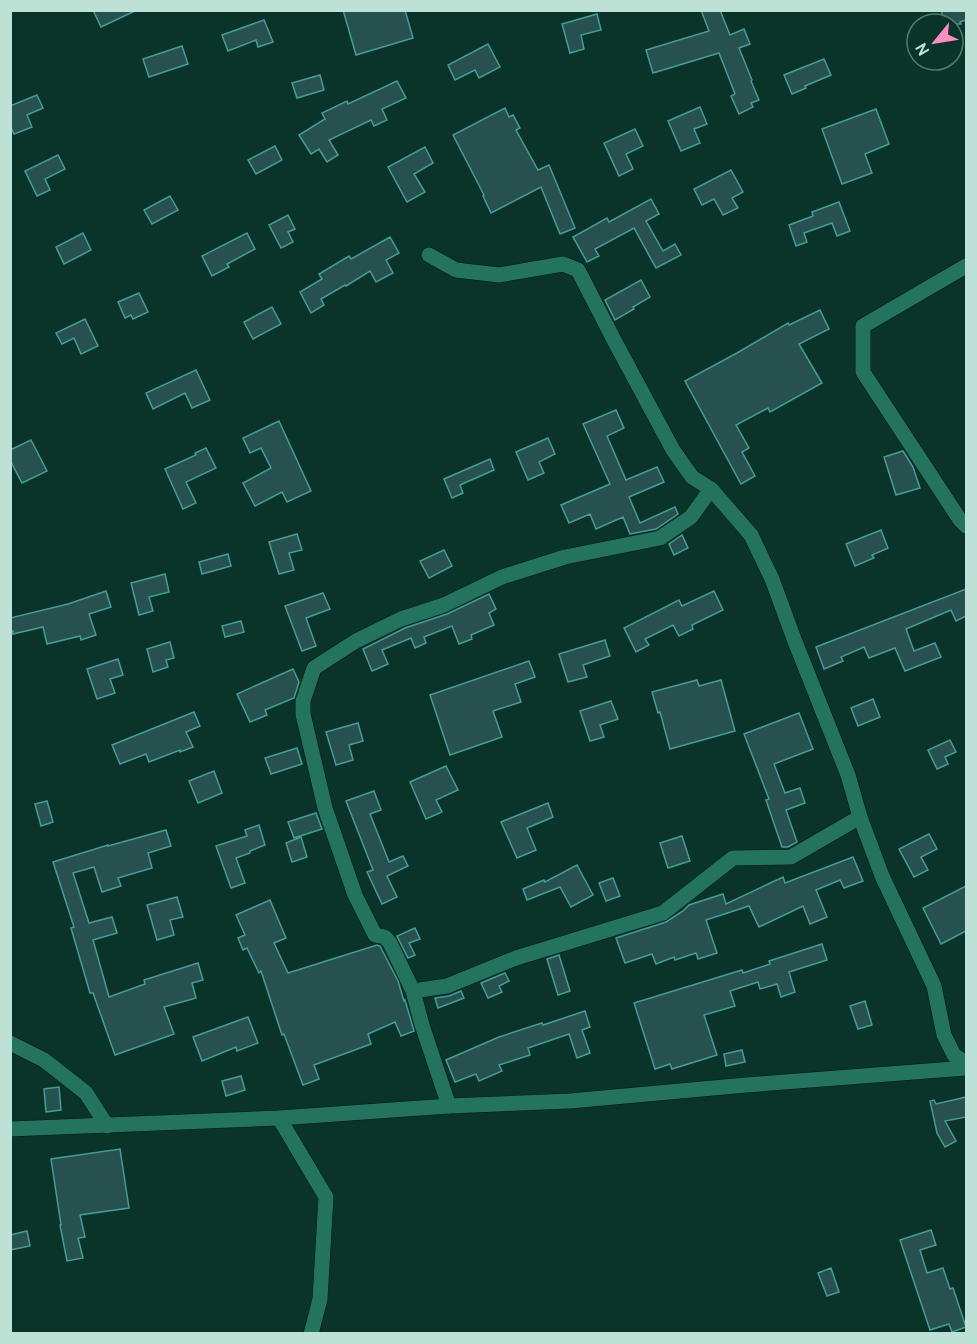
<svg xmlns="http://www.w3.org/2000/svg" width="977" height="1344" viewBox="0 0 977 1344" font-family="Overpass,sans-serif">
  <style>
    .building { fill: #27514f; stroke: #459c99; stroke-width: 1.5 }
    .lines { fill: none; stroke-linecap: round; stroke-linejoin: round }
    .minor-casing { stroke: #031913; stroke-width: 16 }
    .minor { stroke: #23735e; stroke-width: 15 }
  </style>
  <rect width="100%" height="100%" fill="#0a3429"/>
  <g class="building">
    <path d="M93,10H137L101,27Z"/>
    <path d="M343,10H405L413,38L356,55Z"/>
    <path d="M701,10H720L730,35L744,29L750,44L739,48L752,80L751,81L759,100L751,103L753,107L739,114L731,96L735,94L719,53L653,73L646,50L709,31Z"/>
    <path d="M941,10H966V20L960,22L961,24H945Z"/>
    <path d="M597,14L601,30L581,35L584,49L570,53L562,24Z"/>
    <path d="M264,20L273,42L258,47L256,40L228,51L222,35Z"/>
    <path d="M488,44L500,67L479,78L475,70L455,80L448,65Z"/>
    <path d="M182,46L188,64L149,77L143,59Z"/>
    <path d="M824,59L831,75L805,86L806,88L792,94L784,75Z"/>
    <path d="M320,75L324,90L297,98L292,83Z"/>
    <path d="M397,81L406,98L382,109L387,120L374,126L371,120L329,140L338,155L327,162L319,149L311,154L299,135L325,119L322,113L347,101L348,104Z"/>
    <path d="M37,95L43,108L27,115L32,127L14,134L10,125V106Z"/>
    <path d="M700,107L707,124L694,129L700,143L681,151L668,121Z"/>
    <path d="M505,108L509,117L513,115L520,128L516,130L538,170L549,165L575,228L560,234L541,187L491,213L483,196L484,195L453,135Z"/>
    <path d="M876,109L889,144L865,154L872,173L842,184L822,129Z"/>
    <path d="M635,129L643,146L626,154L633,169L619,176L604,143Z"/>
    <path d="M275,146L282,160L256,174L248,160Z"/>
    <path d="M425,147L433,163L414,174L425,192L407,202L388,167Z"/>
    <path d="M58,155L65,169L45,179L50,190L37,196L25,171Z"/>
    <path d="M731,170L743,192L732,198L738,208L723,215L714,199L702,205L694,189Z"/>
    <path d="M170,196L178,210L152,224L144,210Z"/>
    <path d="M651,199L659,214L646,221L663,251L675,244L681,255L656,268L634,228L595,249L599,256L587,262L573,237L607,218L609,222Z"/>
    <path d="M839,202L850,231L837,236L832,223L804,233L807,242L796,246L789,225L813,216L812,212Z"/>
    <path d="M288,215L295,229L288,232L293,242L281,248L269,225Z"/>
    <path d="M83,233L91,250L64,264L56,247Z"/>
    <path d="M247,233L255,249L227,264L229,267L212,276L202,256Z"/>
    <path d="M390,237L399,253L386,260L393,273L376,282L370,271L346,286L345,285L321,299L324,305L311,313L300,292L322,279L319,274L349,256L351,259Z"/>
    <path d="M641,280L650,297L633,307L634,309L615,320L605,300Z"/>
    <path d="M139,293L148,312L133,319L131,315L125,318L118,302Z"/>
    <path d="M272,307L281,324L253,339L244,322Z"/>
    <path d="M820,310L829,329L799,344L822,383L770,412L768,408L736,425L749,448L742,452L755,476L741,484L685,381L737,353L788,323L789,325Z"/>
    <path d="M85,319L98,346L81,354L74,338L62,344L56,333Z"/>
    <path d="M196,370L210,400L192,408L185,393L153,409L146,393Z"/>
    <path d="M616,410L624,428L607,436L626,480L657,467L664,482L629,497L640,523L675,507L678,514L656,529L630,534L623,517L596,529L590,514L569,523L561,505L610,484L583,424Z"/>
    <path d="M279,421L311,491L287,502L282,492L255,506L243,483L271,468L261,448L250,453L243,438Z"/>
    <path d="M548,438L555,454L539,462L544,473L528,480L516,452Z"/>
    <path d="M31,440L47,471L22,483L10,460V450Z"/>
    <path d="M206,448L216,468L186,482L196,503L183,509L165,469L196,455L195,453Z"/>
    <path d="M903,451L913,467L920,488L896,495L884,457Z"/>
    <path d="M490,459L494,470L460,485L463,493L452,498L444,479Z"/>
    <path d="M881,530L888,548L872,555L874,558L855,566L846,544Z"/>
    <path d="M297,534L302,550L289,553L294,570L279,574L269,542Z"/>
    <path d="M682,535L688,548L674,555L669,544Z"/>
    <path d="M444,550L452,566L429,578L420,561Z"/>
    <path d="M228,554L231,566L202,574L199,562Z"/>
    <path d="M165,574L169,592L149,597L153,611L139,615L131,583Z"/>
    <path d="M966,589V616L956,621L951,610L906,629L914,651L935,643L941,657L905,671L895,648L869,658L864,647L841,657L843,661L824,669L816,647Z"/>
    <path d="M106,591L111,607L89,614L96,635L81,640L80,636L47,644L43,627L13,634V631L10,632V618L68,604Z"/>
    <path d="M714,591L723,610L692,625L693,629L679,636L673,625L645,639L649,645L636,652L624,628L679,600L682,606Z"/>
    <path d="M323,593L330,609L306,618L316,646L302,651L285,606Z"/>
    <path d="M489,594L496,609L489,613L494,625L471,635L472,639L459,644L452,626L424,637L426,643L415,648L411,638L382,650L388,664L372,671L363,649L405,628L447,614Z"/>
    <path d="M241,621L244,632L225,637L222,626Z"/>
    <path d="M605,640L610,656L583,665L587,677L568,682L559,654Z"/>
    <path d="M170,642L174,658L166,660L168,667L153,672L147,649Z"/>
    <path d="M118,659L123,675L110,679L115,693L97,699L87,669Z"/>
    <path d="M529,661L535,677L515,684L521,702L493,711L502,737L450,755L430,695Z"/>
    <path d="M293,669L299,682L294,698L265,710L267,715L250,722L237,694Z"/>
    <path d="M697,680L699,686L721,680L735,731L670,749L660,712L658,713L652,692Z"/>
    <path d="M873,699L880,717L858,726L851,708Z"/>
    <path d="M611,701L618,719L600,725L604,737L590,741L580,711Z"/>
    <path d="M194,712L200,726L186,732L193,747L180,752V750L149,762L146,754L120,764L112,745Z"/>
    <path d="M799,713L813,749L774,764L785,793L800,788L805,803L786,810L797,842L788,847H782L766,800L769,799L744,734Z"/>
    <path d="M358,723L363,741L349,745L353,760L336,765L326,732Z"/>
    <path d="M950,740L956,752L945,757L948,764L937,769L928,750Z"/>
    <path d="M297,748L302,764L271,774L265,758Z"/>
    <path d="M446,766L458,790L436,800L442,812L426,819L410,782Z"/>
    <path d="M214,771L222,793L198,803L189,781Z"/>
    <path d="M374,791L381,810L370,814L389,862L403,856L408,866L387,876L397,897L382,904L367,872L373,870L346,801Z"/>
    <path d="M47,801L53,822L41,826L35,804Z"/>
    <path d="M548,803L553,817L527,828L536,850L517,858L501,822Z"/>
    <path d="M316,813L322,829L294,838L288,822Z"/>
    <path d="M259,825L265,845L250,851V853L236,858L245,883L231,888L216,846L247,836L245,830Z"/>
    <path d="M166,830L171,846L148,853L152,868L118,878L121,886L102,892L94,867L73,873L89,923L112,917L117,933L93,940L109,997L145,984L144,980L198,963L203,980L192,983L196,998L164,1007L174,1034L115,1055L93,993H90L71,928L74,927L53,862L108,845V846Z"/>
    <path d="M929,834L937,849L921,857L928,870L914,877L899,849Z"/>
    <path d="M682,836L690,861L668,868L660,843Z"/>
    <path d="M301,837L307,857L292,862L286,843Z"/>
    <path d="M853,857L863,881L844,888L840,880L816,890L827,917L810,924L803,906L759,927L749,906L706,920L717,953L698,959L696,953L675,960L674,957L656,964L652,954L625,963L616,938L666,922L683,911L689,905L723,894L726,904L783,877L785,883Z"/>
    <path d="M577,865L593,895L571,907L560,887L527,900L523,889L544,880L545,882Z"/>
    <path d="M613,878L620,896L606,901L599,883Z"/>
    <path d="M966,886V931L941,944L923,908Z"/>
    <path d="M177,897L183,917L170,920L174,935L157,940L147,905Z"/>
    <path d="M270,900L286,938L274,943L288,973L377,945L380,946L398,981L404,1001L405,1000L414,1031L401,1036L395,1022L368,1034L371,1044L314,1065L319,1079L303,1085L284,1034L282,1035L261,971L259,973L247,948L243,950L238,938L245,935L236,915Z"/>
    <path d="M415,928L420,939L409,943L415,955L408,958L397,936Z"/>
    <path d="M822,944L827,960L789,972L795,992L781,997L777,984L760,989L758,982L730,991L735,1006L704,1015L717,1055L672,1069L670,1064L655,1069L634,1003L742,970L743,973L770,964L769,961Z"/>
    <path d="M559,955L570,991L558,995L547,959Z"/>
    <path d="M505,973L509,981L499,986L502,992L488,998L481,983Z"/>
    <path d="M461,991L464,998L438,1008L435,998L449,996Z"/>
    <path d="M865,1001L872,1025L858,1029L850,1006Z"/>
    <path d="M585,1011L590,1027L582,1030L590,1053L577,1058L569,1034L528,1048L530,1055L499,1065L502,1071L479,1081L476,1074L455,1082L446,1060L499,1037L542,1023L543,1025Z"/>
    <path d="M248,1017L258,1043L237,1051L236,1047L202,1061L193,1037Z"/>
    <path d="M742,1050L745,1062L726,1066L724,1054Z"/>
    <path d="M241,1076L245,1090L226,1096L222,1081Z"/>
    <path d="M59,1087L61,1110L46,1112L44,1089Z"/>
    <path d="M966,1097V1117L945,1121L956,1141L945,1147L937,1133L930,1101L934,1100L936,1104Z"/>
    <path d="M120,1149L129,1208L80,1215L85,1237L78,1238L83,1258L67,1261L60,1225H61L51,1159Z"/>
    <path d="M931,1230L936,1245L920,1250L927,1273L943,1268L950,1289L953,1288L966,1327L952,1332L949,1324L930,1330L900,1240Z"/>
    <path d="M27,1231L30,1246L10,1250V1235Z"/>
    <path d="M831,1268L839,1292L827,1296L818,1273Z"/>
  </g>
  <g class="lines">
    <g class="minor-casing">
      <g id="minor">
        <path d="M429,255L456,270L499,275L563,264L578,270L615,342L673,450L692,477L711,489L751,535L772,579L794,639L848,775L860,817L882,876L934,986L944,1035L954,1055L966,1063"/>
        <path d="M966,266L863,326V372L960,520L966,526"/>
        <path d="M413,991L447,986L516,958L663,913L733,858L791,857L860,817"/>
        <path d="M10,1043L44,1060L86,1093L107,1126"/>
        <path d="M449,1106L422,1025L413,991L390,943L385,937L375,935L355,895L325,808L303,714V701L314,668L356,641L401,619L444,605L502,577L565,557L660,538L691,517L711,489"/>
        <path d="M279,1118L326,1197L320,1299L311,1334"/>
        <path d="M10,1129L279,1118L449,1106L570,1101L746,1085L966,1068"/>
      </g>
    </g>
    <use href="#minor" class="minor"/>
  </g>
  <rect width="977" height="1344" fill="none" stroke="#bde2d5" stroke-width="24"/>
  <g transform="translate(935 42) rotate(240)"><circle r="28" fill="#0a3429" stroke="#527a6e" stroke-width="1.5"/>
  <path d="M0-4.5L10 22L0 15L-10 22Z" fill="#fc8fc1"/>
  <text y="-9" font-size="16" font-weight="bold" text-anchor="middle" fill="#bde2d5">N</text>
  </g>
</svg>
